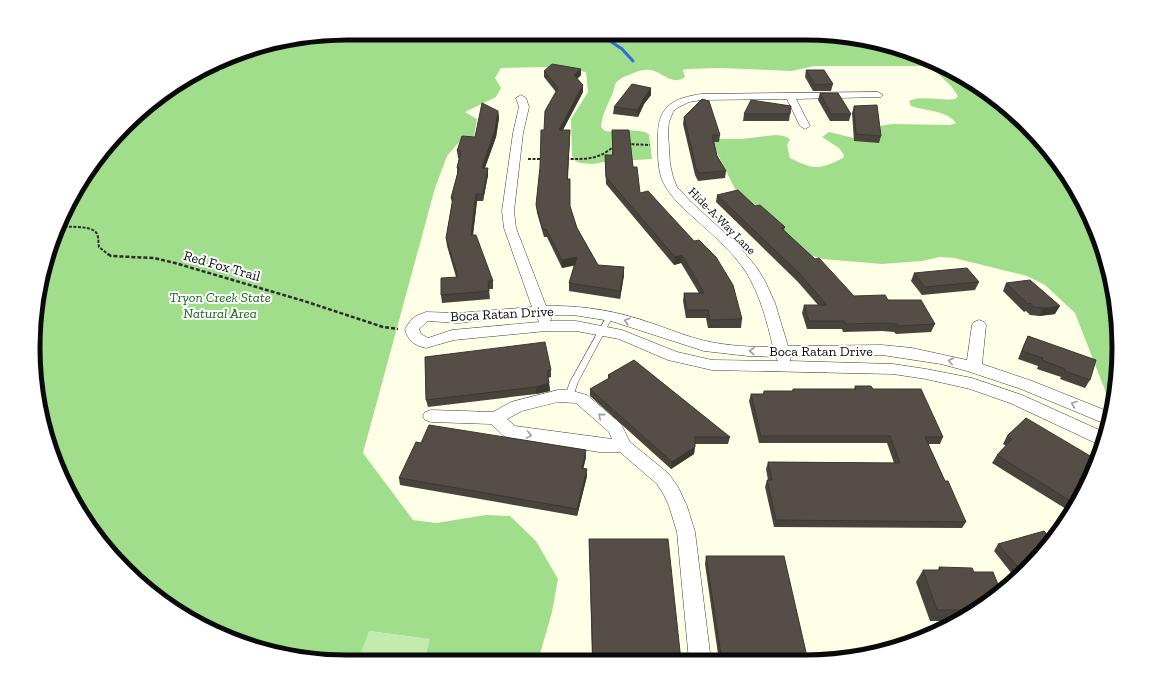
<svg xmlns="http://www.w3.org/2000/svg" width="1152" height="695" viewBox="0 0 1152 695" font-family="'Zilla Slab',serif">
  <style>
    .green { fill: #c2ecae }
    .forest { fill: #a1de8c }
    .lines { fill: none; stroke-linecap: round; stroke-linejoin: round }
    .stream { stroke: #286fd9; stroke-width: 3 }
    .service-casing { stroke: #3d3d3d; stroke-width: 1 }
    .minor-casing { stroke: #3d3d3d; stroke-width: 1 }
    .path-far2 { stroke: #2c2c2c; stroke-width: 1.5; stroke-dasharray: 2.5 1; stroke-linecap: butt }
    .path-far1 { stroke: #2c2c2c; stroke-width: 2; stroke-dasharray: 3 1.5; stroke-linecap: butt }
    .path { stroke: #2c2c2c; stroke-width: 2.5; stroke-dasharray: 4 2; stroke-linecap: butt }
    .service { fill: #fff; fill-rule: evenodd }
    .minor { fill: #fff; fill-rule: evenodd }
    .wall { fill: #48433c }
    .shaded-wall { fill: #3b3731 }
    .building { fill: #544e46; stroke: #3b3731 }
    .oneway { stroke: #9d9d9d }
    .labels { text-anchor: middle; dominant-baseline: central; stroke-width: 4; stroke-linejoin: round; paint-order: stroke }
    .far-street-label { font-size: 12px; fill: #0a0a0a; stroke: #fff }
    .street-label { font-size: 14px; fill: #0a0a0a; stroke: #fff }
    .park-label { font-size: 14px; font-style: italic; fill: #176616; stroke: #fff }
    .rim { fill: none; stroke: #0a0a0a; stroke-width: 5 }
  </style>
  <rect width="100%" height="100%" fill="#ffffe8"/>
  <path class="green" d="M368,631L431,639L424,661H358Z"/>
  <path class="forest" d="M348,33L825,34L906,50L979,86L1027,125L1066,173L1095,227L1113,286L1119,348L1113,406L1110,403L1075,313L1045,285L1027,276L954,258L940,257L922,261L882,264L823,259L809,255L736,191L715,149L713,140L717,139H741L776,135L784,136L790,139L787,145L790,158C814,170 819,170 843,158L844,155L839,148L822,137L829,132L854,138L879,126L892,124L950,125L956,123C946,110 925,111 911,106L909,101C920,95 942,101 955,99L958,96L951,86L931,67L927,66H814L792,71L719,68L687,69L683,70L685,77C672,87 662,71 650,70C643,69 636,72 629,75C625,76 619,79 616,83C614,86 614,91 612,95C607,106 602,115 601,127L605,131C619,133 636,127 649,134L652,159L604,162L593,164L580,163L574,160L572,155L571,119L588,92L586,72L553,67L501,68L495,78L501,88L496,97L465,112L477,119L474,137L460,141L447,156L435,188L363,453L413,520L436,523L486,515L510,516L536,541L558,579L552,612L538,661H424L430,639L369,631L358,661H327L246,645L173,609L98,539L50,449L33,348L50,247L98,156L156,98L247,50Z"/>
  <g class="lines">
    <path class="stream" d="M598,33L622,49L633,61"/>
    <g class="service-casing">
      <path id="service" d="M608,314H610L613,316L578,382L573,396L572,398H566L565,396L570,382Z"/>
    </g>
    <g class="minor-casing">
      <g id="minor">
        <path d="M878,92L883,95L881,97L796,99L810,126L805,129L800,126L787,99L701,100L689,102L677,108L673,112L669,122L668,131L670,164L673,177L677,187L690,201L738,245L757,268L765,281L775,303L788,346L882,345L912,348L967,360L972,325L974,322L979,320L984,322L986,325L982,364L1032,381L1112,413L1108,425L1021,389L967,371L941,364L882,355L791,356L790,361L893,364L926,369L972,378L1022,395L1106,433L1102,446L1010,403L970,389L926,379L893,374L712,370L668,360L619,339L576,331H546L454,340L426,348C414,345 408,341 405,329L411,320L416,316L426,312L458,313L532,307L504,228L502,211L513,133L519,107L516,98L521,95L526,98L529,107L523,133L514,211L516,228L546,306C582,305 617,311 651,323C669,329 688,337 706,341C728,346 751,347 773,347C767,321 760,295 746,272C732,251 712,234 693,217C681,206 667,194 661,177C657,163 658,148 658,135C658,105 675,98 701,94ZM536,315L539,322L452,330L428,338L421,334L419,329L428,321L458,323ZM550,315H573L611,321L704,351L748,356L776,357L778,361L712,360L677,352L622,330L576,321H550L551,319Z"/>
        <path d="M558,390H569L587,395L621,424L630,442L669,474L678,487L687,506L695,532L711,661H689L677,532L669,506L664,495L657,484L620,452H599L510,438L504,436L491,424L431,422L425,420L423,416L425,412L431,410L493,412L511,402ZM558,402L576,403L609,432L612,439L515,426L507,419L522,411Z"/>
      </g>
    </g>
    <g class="path-far2">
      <path d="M337,35L355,33"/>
      <path d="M245,50L257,48"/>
    </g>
    <g class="path-far1">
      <path d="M627,144L650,145"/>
      <path d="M528,159H543"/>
      <path d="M566,159C585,159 599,160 614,146"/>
      <path d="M60,227C68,227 93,225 97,234C99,238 98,243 99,247L109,255"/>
    </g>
    <path class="path" d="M108,254L111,256L154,258L175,263L304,301L383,327L398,329"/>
    <use href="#service" class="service"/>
    <use href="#minor" class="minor"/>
  </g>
  <g class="wall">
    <path d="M581,69V75L577,79L583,92L563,130H570L568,179L570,207L577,228L598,265L624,275L620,299L569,291V283L574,265L562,268L547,237H544L537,213L536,205L544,130L556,92L544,77V71Z"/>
    <path d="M806,70L833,84L831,91H813L805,77Z"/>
    <path d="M651,88V95L644,104L638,117L613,114L614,107Z"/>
    <path d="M820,93L851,114L849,121H830L818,100Z"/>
    <path d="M854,106L881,136L879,143L854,141L852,113Z"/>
    <path d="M498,111L499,118L496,137L485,168H488V175L483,201H477L473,235L493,281V289H489L490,299L442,303L441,295L456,277L447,246L446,238L452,203L451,198L457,175V168L459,158H458L457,151L475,137Z"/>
    <path d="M744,114H790L789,121H743Z"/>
    <path d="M684,117L720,135L719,142H714L717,156L726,171L725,178L698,181L695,175L683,124Z"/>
    <path d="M612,130L633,167L640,193L742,319L741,328H708L706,318H686L683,301L684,293H699L681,263L674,265L606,184L605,162V155H612Z"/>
    <path d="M717,195L755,206L785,227L784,230L854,296L888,300L935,324L931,332L896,334L894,332L882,331L843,332L842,329H807L802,313L804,305H818L798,282L716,202Z"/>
    <path d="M914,273L979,282L975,290L922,295L911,281Z"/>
    <path d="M1006,283L1055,314L1039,316L1030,315L1026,311L1024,312L1003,291Z"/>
    <path d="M1028,336L1090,380L1085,388L1060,379L1061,377L1037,369L1038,366L1018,359L1024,344Z"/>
    <path d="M425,357L551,370V377L548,378L549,383L550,391L536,394L428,407L426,400Z"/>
    <path d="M608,375L730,437L728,444H695L694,454L671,469L590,396V389L608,379Z"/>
    <path d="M855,386L873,389L943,437L940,444H928L945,481L966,522L962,528L774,527L765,487L767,480H768L766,469L768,462L894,463L887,443H759L749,401L751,394H763L764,391H792L793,389H854Z"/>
    <path d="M1007,436L1095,468L1071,512L992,463L997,455L1006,446L1003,444Z"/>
    <path d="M586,457L583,468L587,476L577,516L400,485L399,478Z"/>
    <path d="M1054,536L1016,579L994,551L998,544L1049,537Z"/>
    <path d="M589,539L681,661H592Z"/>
    <path d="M706,556L808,661H719L705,564Z"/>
    <path d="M939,567L974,572L1001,592L962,620L958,621H930L916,582L923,570H938Z"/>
  </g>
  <g class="shaded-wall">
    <path d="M581,69V75L574,82V75Z"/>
    <path d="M583,85V92L559,137V130Z"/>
    <path d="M651,88V95L644,104L638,117V110L644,98Z"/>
    <path d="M498,111L499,118L496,137L482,175V168Z"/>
    <path d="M570,130V137L567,186V179Z"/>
    <path d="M488,168V175L483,201V194Z"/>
    <path d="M476,194L477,201L472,243L471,235Z"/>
    <path d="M682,255L681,263L674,265L675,257Z"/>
    <path d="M577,257V265L562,268V260Z"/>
    <path d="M624,267V275L620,299V291Z"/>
    <path d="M1060,306L1055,314L1039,316L1044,308Z"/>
    <path d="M549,383L550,391L536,394V387Z"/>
    <path d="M695,447L694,454L671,469L672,462Z"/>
    <path d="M586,450V457L582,475V468Z"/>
    <path d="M587,469V476L577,516V509Z"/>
  </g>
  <g class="building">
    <path d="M552,64L581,69L574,75L583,85L559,130H570L567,179H570V206L577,228L598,265L624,267L620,291L569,283L577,257L562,260L546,229L543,230L536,205L540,167L541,130H544L545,111L558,88L544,71Z"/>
    <path d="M806,70H824L833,84L815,85Z"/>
    <path d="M632,84L651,88L644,98L638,110L614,107Z"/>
    <path d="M820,93H838L851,114H831Z"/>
    <path d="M702,99L709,101L720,135H712L717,156L726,171L699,173L696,168L684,117Z"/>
    <path d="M751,100L791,106L790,114H744Z"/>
    <path d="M482,103L498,111L495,130L482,168H488L483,194H476L471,235H476L493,281H488L489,291L441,295V278L458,277L446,238L453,198H451L459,168H457L461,151H457L462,136L475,137Z"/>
    <path d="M877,105L881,136L856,134L854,106Z"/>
    <path d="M612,130H629L633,167H637L640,193L648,191L694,241L699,240L716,257L733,285L742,319L710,320L708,310H687L684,293H704L682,255L675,257L606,177L605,155H613Z"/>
    <path d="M738,190L755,206L760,205L785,227L781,228L815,259L819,258L854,296L885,295L888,300H921L935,324L899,326L897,324L885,323L845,324L844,321H809L804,305H827L800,274L717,195Z"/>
    <path d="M967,268L979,282L925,287L914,273Z"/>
    <path d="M1030,280L1060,306L1044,308L1034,307L1030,303L1028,304L1006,283Z"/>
    <path d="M1028,336L1096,360L1090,380L1065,371V369L1042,360L1043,358L1022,351Z"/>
    <path d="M545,342L551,370L547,371L549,383L536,387L426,400L425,357Z"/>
    <path d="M634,360L730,437H695V447L672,462L590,389L611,377L608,375Z"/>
    <path d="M855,386H871L873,389H921L943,437H925L945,481H948L966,522L776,520L767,480H772L768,462L900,463L890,436H761L751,394H764V391H793V389H856Z"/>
    <path d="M1026,418L1097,460L1095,468L1075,504L997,455L1012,439L1007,436Z"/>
    <path d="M429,425L586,450L582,468L587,469L577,509L399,478L416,442L421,443Z"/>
    <path d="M1044,531L1049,537L1054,536L1022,572L998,544Z"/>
    <path d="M589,539H668L681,661H593Z"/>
    <path d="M706,556H784L808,661H722Z"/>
    <path d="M939,567L972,568L974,572H993L1001,592L975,610H937L923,570H941Z"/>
  </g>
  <defs><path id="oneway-chevron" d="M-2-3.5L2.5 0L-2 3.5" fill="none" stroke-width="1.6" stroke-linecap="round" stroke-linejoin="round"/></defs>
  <g class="oneway">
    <use href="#oneway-chevron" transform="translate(627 321) rotate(-164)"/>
    <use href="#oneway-chevron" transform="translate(752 351) rotate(-177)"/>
    <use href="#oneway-chevron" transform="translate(951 361) rotate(-168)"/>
    <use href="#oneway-chevron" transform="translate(1074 404) rotate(-158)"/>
    <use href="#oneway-chevron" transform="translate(601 416) rotate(-139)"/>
    <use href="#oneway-chevron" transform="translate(529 435) rotate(10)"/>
  </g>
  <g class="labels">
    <g class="far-street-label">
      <text transform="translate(722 221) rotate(45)">Hide-A-Way Lane</text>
    </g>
    <g class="street-label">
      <text transform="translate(222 266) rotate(16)">Red Fox Trail</text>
      <text transform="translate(502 314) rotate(-3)">Boca Ratan Drive</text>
      <text x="821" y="351">Boca Ratan Drive</text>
    </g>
    <g class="park-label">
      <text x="220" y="297">Tryon Creek State<tspan x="220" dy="16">Natural Area</tspan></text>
    </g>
  </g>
  <path d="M0 0H1152V695H0ZM347 40H805A307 307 0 0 1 1112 347V348A307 307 0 0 1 805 655H347A307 307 0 0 1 40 348V347A307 307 0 0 1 347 40Z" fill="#fff" fill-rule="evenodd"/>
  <path class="rim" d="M347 40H805A307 307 0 0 1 1112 347V348A307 307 0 0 1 805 655H347A307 307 0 0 1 40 348V347A307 307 0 0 1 347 40Z"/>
</svg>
